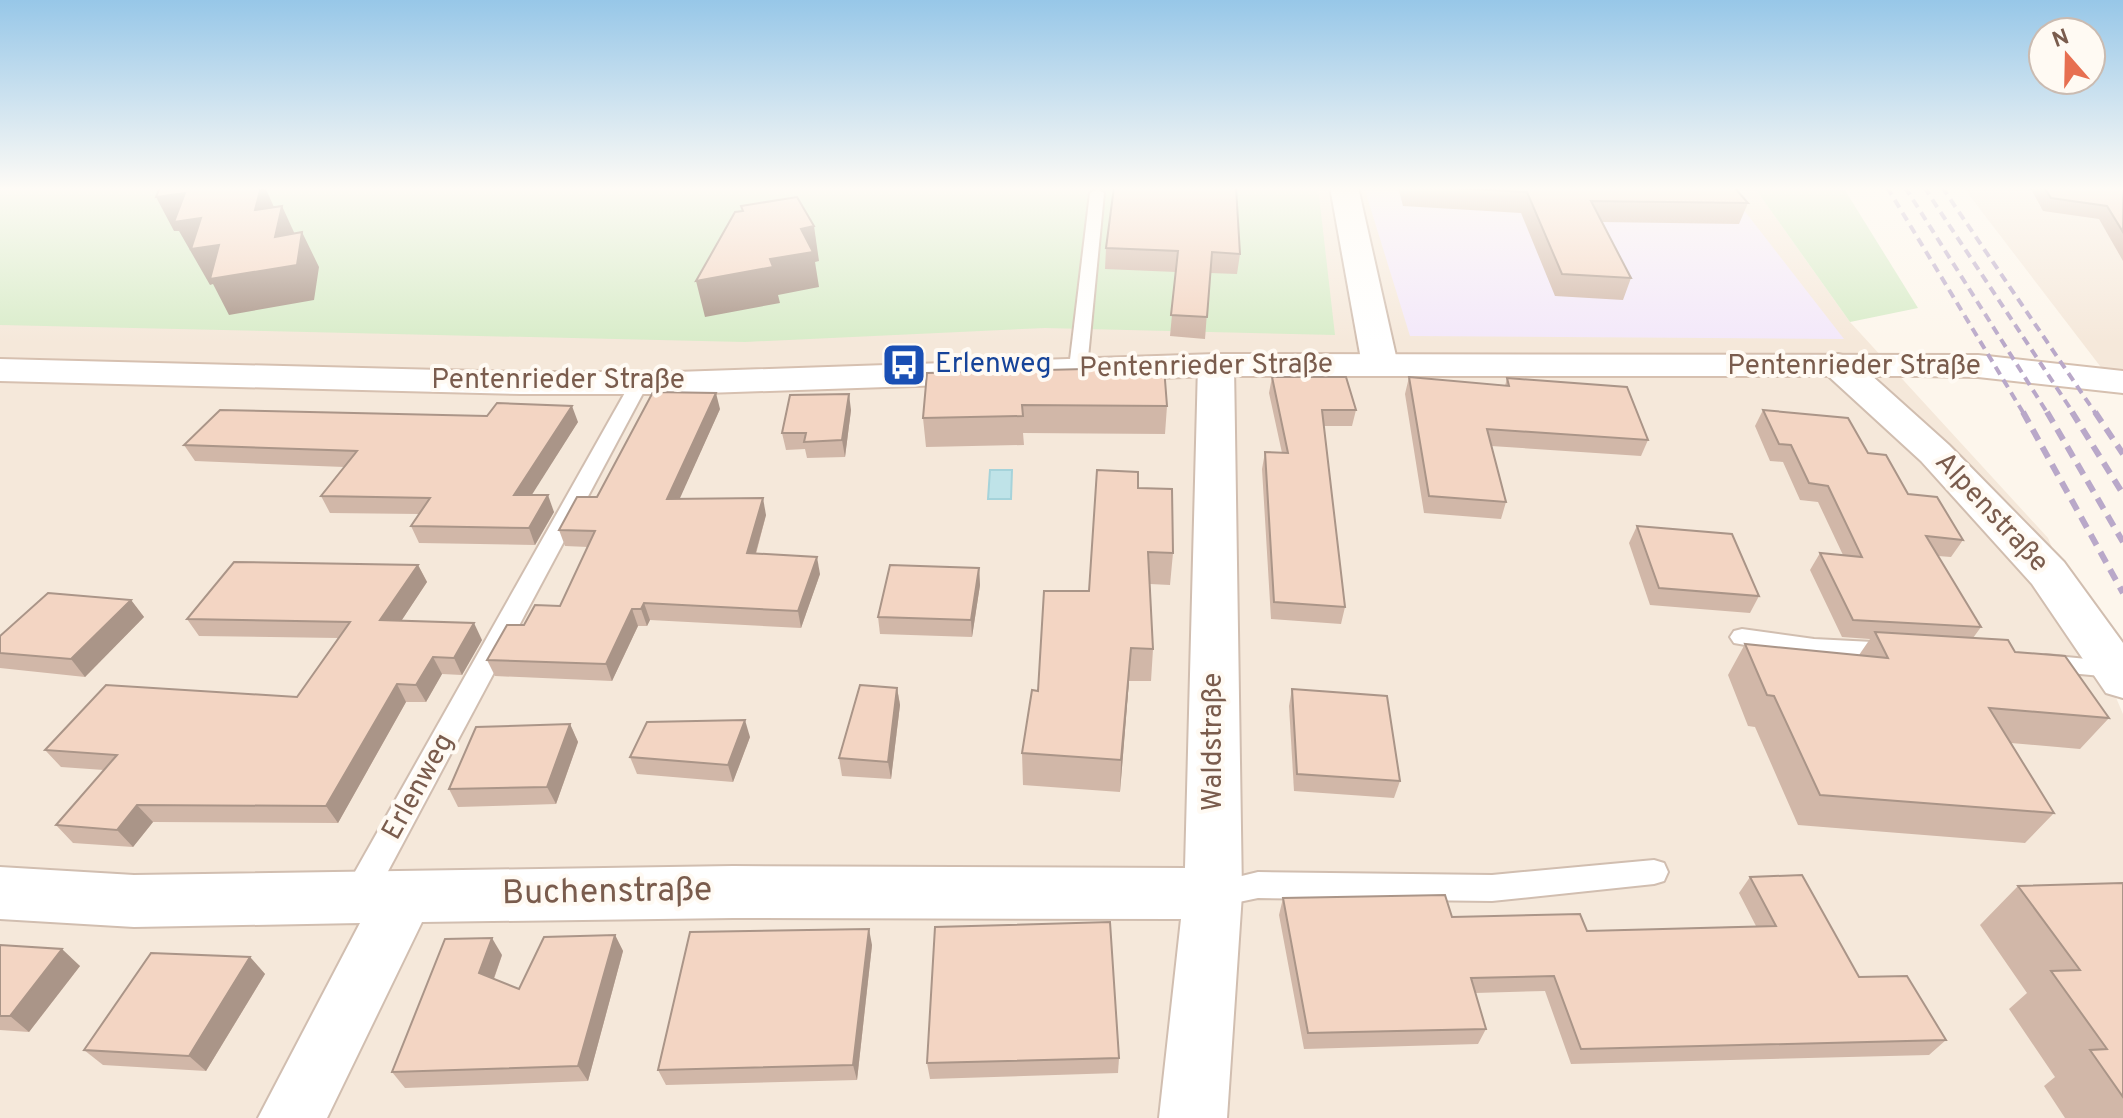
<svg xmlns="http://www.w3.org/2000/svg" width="2123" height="1118" viewBox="0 0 2123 1118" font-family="Overpass,sans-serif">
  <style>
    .residential { fill: #f5e8da }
    .education { fill: #f3e8fa }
    .green { fill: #d8ecc9 }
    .water { fill: #bfe3e8; stroke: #a5d3da; stroke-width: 2 }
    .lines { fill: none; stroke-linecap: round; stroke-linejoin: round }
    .lane-casing { stroke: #d1beb0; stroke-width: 4 }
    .street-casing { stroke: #d1beb0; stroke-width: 4 }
    .secondary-casing { stroke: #d6c0b0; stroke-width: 4 }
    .lane { fill: #fff; fill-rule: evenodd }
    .street { fill: #fff; fill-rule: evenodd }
    .secondary { fill: #fff; fill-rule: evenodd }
    .rail-far1 { stroke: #b9a8c9; stroke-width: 4; stroke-dasharray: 9 6; stroke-linecap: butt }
    .rail { stroke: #b9a8c9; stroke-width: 6; stroke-dasharray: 12 8; stroke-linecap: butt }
    .wall { fill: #d1b7a8 }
    .shaded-wall { fill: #aa9588 }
    .building { fill: #f3d5c3; stroke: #aa9588; stroke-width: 2 }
    .labels { text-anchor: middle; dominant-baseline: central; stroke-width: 8; stroke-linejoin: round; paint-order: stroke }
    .transit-label { font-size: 28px; fill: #164399; stroke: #fffaf3; text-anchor: start }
    .street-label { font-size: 28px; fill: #7a5c4d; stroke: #fffaf3 }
    .near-street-label { font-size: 34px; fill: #7a5c4d; stroke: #fffaf3 }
  </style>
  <rect width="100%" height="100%" fill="#fdf6ec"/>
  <g class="residential">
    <path d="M0,187H1754L1850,322L2048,538L2123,714V1118H0Z"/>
    <path d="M1963,187H2123V396Z"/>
  </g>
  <path class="education" d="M1364,187H1726L1844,339L1410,336Z"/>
  <g class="green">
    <path d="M0,187H1318L1335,335L1045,328L745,342L0,325Z"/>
    <path d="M1754,187H1843L1918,308L1850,322Z"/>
  </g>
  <path class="water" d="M990,470H1012L1011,499H988Z"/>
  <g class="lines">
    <g class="lane-casing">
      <g id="lane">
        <path d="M1097,189L1104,193L1087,368L1078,373L1069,368L1090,193Z"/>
        <path d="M640,377L649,382L386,875L367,904L357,908L347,904L342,895L347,886L631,382Z"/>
        <path d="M1742,629L1814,639L1892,643L1900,646L1904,652L1900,658L1892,661L1814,657L1734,643L1730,637L1734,631Z"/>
        <path d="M2046,655L2117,662L2123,664V678L2037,670L2034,664L2037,658Z"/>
        <path d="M1654,860L1664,863L1668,872L1664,881L1654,884L1492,901L1258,898L1215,907L1205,903L1200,894L1205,885L1258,872L1492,875Z"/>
      </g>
    </g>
    <g class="street-casing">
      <g id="street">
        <path d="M1330,187H1358L1398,365L1393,373L1380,376L1367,373L1362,365Z"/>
        <path d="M1216,354L1229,357L1234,365L1242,894L1227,1118H1159L1181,919L733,918L422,922L327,1118H258L360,923L134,927L0,919V867L134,875L733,866L1185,868L1198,365L1203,357Z"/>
        <path d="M1838,354L1851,357L1949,445L2064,562L2123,643V698L2106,693L2032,584L1921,461L1825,373L1820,365L1825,357Z"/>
      </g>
    </g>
    <g class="secondary-casing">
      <path id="secondary" d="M1216,354L1978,355L2123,371V393L1978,377L1919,376H1216L676,394H521L0,381V359L521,372H676Z"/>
    </g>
    <use href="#lane" class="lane"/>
    <use href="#street" class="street"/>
    <use href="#secondary" class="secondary"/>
    <g class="rail-far1">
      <path d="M1887,187L2024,414"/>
      <path d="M1905,187L2048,414"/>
      <path d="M1924,187L2074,414"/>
      <path d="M1942,187L2096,414"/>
    </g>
    <g class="rail">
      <path d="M2023,412L2123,593"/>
      <path d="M2047,412L2123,542"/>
      <path d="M2072,412L2123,494"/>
      <path d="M2095,412L2123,454"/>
    </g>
  </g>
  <g class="wall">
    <path d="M1398,187H1734L1748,203L1739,224L1602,222L1631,278L1623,300L1555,296L1521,213L1403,206Z"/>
    <path d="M2030,187H2123V261L2099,219L2043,211Z"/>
    <path d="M1106,248L1240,254L1237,274L1210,273L1205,339L1170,336L1176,272L1105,269Z"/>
    <path d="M927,373L1167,406L1165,434L1023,433L1024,445L926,447L923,418Z"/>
    <path d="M1272,377L1356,410L1352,426H1324L1345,607L1341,624L1271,619L1262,469L1265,452L1282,453L1269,393Z"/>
    <path d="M1409,377L1505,386L1507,378L1648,440L1641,456L1491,446L1506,502L1501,519L1424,513L1405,394Z"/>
    <path d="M720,409L679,499L766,515L756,554L820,574L801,628L650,620L647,626H638L612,681L495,676L487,660L524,625L560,606L588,547L565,546L559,530L597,497Z"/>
    <path d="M851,410L845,457L807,458L805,449L786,450L782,433Z"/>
    <path d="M1763,410L1868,453L1908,494L1963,540L1951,557L1938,556L1981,627L1973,638L2015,652L2109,718L2080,749L2011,743L2054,813L2025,843L1798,825L1755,727L1748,726L1728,675L1745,644L1859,655L1870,639L1842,637L1810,570L1820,553L1843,555L1818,502L1800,500L1783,462L1770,461L1755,426Z"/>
    <path d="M578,422L531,495L554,512L535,545L419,543L411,526L419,514L330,513L321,496L344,467L195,461L184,445Z"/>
    <path d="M1138,488L1173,553L1170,585L1150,584L1153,649L1151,681H1129L1120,792L1023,785L1022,753L1038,691L1089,591Z"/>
    <path d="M1637,526L1759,596L1750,613L1650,605L1629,543Z"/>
    <path d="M418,565L427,582L401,621L482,640L462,675L442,674L426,702H406L338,823L153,822L133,847L73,843L56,825L104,770L61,767L45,750L297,697L338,638L199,636L187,619Z"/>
    <path d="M979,568L980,585L972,637L880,634L878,617Z"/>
    <path d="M131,600L144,617L85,677L0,668V636Z"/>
    <path d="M897,688L900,705L891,779L842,776L839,758Z"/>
    <path d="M1292,689L1400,781L1394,798L1294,791L1289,706Z"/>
    <path d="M570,724L578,742L556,804L458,807L449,789Z"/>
    <path d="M750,737L733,782L637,774L630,757Z"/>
    <path d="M1750,877L1859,977L1946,1040L1929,1055L1571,1064L1545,991L1475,993L1486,1029L1478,1044L1304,1049L1279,915L1283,898L1587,931L1756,926L1739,893Z"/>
    <path d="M2123,883V1118H2065L2044,1086L2055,1077L2009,1009L2027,993L1980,925L2018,886Z"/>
    <path d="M615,935L623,951L588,1081L405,1088L392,1072L502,955L494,979L519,989Z"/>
    <path d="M0,945L80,966L29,1032L0,1030Z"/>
    <path d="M872,945L857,1080L666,1085L658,1070Z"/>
    <path d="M250,957L265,974L206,1071L103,1065L84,1050Z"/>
    <path d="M1119,1058L1118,1073L930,1079L927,1063Z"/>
  </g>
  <g class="shaded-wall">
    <path d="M261,187H265L278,216L255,210Z"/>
    <path d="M185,193L201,218L275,237L282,206L298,241L302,232L319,267L314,300L229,315L213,284L210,285L179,231H174L156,197Z"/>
    <path d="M814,226L819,261L815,262L819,287L778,295L780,303L705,317L696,281L770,259L801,229Z"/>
    <path d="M716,393L720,409L672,516L667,499Z"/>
    <path d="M849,394L851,410L845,457L842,440Z"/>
    <path d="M572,406L578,422L521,512L514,495Z"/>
    <path d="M548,495L554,512L535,545L529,528Z"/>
    <path d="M763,498L766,515L751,570L747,553Z"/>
    <path d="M817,557L820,574L801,628L798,611Z"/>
    <path d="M418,565L427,582L390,638L380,620Z"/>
    <path d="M979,568L980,585L972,637L971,620Z"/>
    <path d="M131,600L144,617L85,677L71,659Z"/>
    <path d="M644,603L650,620L647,626L641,609Z"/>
    <path d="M632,609L638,626L612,681L606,664Z"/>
    <path d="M474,623L482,640L462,675L454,658Z"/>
    <path d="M1131,648L1129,681L1120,792L1121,760Z"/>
    <path d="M433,657L442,674L426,702L416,685Z"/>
    <path d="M397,684L406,702L338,823L326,806Z"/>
    <path d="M897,688L900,705L891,779L888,762Z"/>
    <path d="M745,720L750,737L733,782L728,765Z"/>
    <path d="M570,724L578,742L556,804L547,787Z"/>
    <path d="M137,805L153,822L133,847L117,830Z"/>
    <path d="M869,929L872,945L857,1080L853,1065Z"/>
    <path d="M615,935L623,951L588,1081L578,1066Z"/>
    <path d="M492,938L502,955L490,989L479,973Z"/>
    <path d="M62,949L80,966L29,1032L10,1016Z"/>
    <path d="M250,957L265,974L206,1071L189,1056Z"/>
  </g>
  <g class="building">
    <path d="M160,187H261L255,210L282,206L275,237L302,232L297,265L210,279L219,245L191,249L201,218L174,222L185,193L156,197Z"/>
    <path d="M1114,187H1236L1240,254L1212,252L1207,317L1171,315L1178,251L1106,248Z"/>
    <path d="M1435,187H1734L1748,203L1591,201L1631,278L1562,274L1527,192Z"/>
    <path d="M2044,187H2123V232L2107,206L2051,198Z"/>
    <path d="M797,197L814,226L801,229L813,252L770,259L773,267L696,281L735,212L743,211L741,206Z"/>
    <path d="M1164,367L1167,406L1022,405L1023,416L923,418L927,373Z"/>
    <path d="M1272,377H1346L1356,410H1322L1345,607L1274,602L1265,452L1288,453Z"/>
    <path d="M1409,377L1509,386L1507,378L1627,387L1648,440L1487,429L1506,502L1429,496Z"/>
    <path d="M653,392L716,393L667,499L763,498L747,553L817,557L798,611L644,603L641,609H632L606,664L487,660L507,625H524L535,605L560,606L595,531L559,530L577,497H597Z"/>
    <path d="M849,394L842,440L804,442L806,433H782L790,395Z"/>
    <path d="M497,403L572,406L514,495H548L529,528L411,526L430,498L321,496L357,451L184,445L220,410L487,416Z"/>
    <path d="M1763,410L1848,418L1868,453L1886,455L1908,494L1937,497L1963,540L1926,536L1981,627L1853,620L1820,553L1862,557L1828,486L1809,483L1791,445L1779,444Z"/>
    <path d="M1097,470L1138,472V488L1172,489L1173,553L1148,552L1153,649L1131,648L1121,760L1022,753L1032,690L1038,691L1044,591H1089Z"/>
    <path d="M1637,526L1732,534L1759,596L1659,588Z"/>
    <path d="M234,562L418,565L380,620L474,623L454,658L433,657L416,685L397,684L326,806L137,805L117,830L56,825L117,755L45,750L106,685L297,697L350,622L187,619Z"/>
    <path d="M890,565L979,568L971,620L878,617Z"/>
    <path d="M48,593L131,600L71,659L0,653V636Z"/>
    <path d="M1875,632L2008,640L2015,652L2065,656L2109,718L1989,708L2054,813L1820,795L1774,696L1767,695L1745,644L1888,658Z"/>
    <path d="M860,685L897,688L888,762L839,758Z"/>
    <path d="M1292,689L1387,696L1400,781L1297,774Z"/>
    <path d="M745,720L728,765L630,757L647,722Z"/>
    <path d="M570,724L547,787L449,789L476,727Z"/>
    <path d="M1802,875L1859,977L1907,976L1946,1040L1581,1049L1554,976L1471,978L1486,1029L1308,1033L1283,898L1445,895L1452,917L1580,914L1587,931L1776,926L1750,877Z"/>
    <path d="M2123,883V1097L2090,1050L2107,1049L2051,971L2080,970L2018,886Z"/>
    <path d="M1110,922L1119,1058L927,1063L935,927Z"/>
    <path d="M869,929L853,1065L658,1070L690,932Z"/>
    <path d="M615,935L578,1066L392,1072L445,939L492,938L479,973L519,989L544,937Z"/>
    <path d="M0,945L62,949L10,1016H0Z"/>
    <path d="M151,953L250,957L189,1056L84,1050Z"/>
  </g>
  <linearGradient id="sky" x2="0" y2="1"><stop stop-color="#97c7e8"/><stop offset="0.55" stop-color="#fefbf6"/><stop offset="1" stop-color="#fefbf6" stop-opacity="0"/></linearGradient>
  <rect width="2123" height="343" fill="url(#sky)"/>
  <defs>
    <g id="bus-square" transform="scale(2.3)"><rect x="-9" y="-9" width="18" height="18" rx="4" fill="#1a4fb4" stroke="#fffaf3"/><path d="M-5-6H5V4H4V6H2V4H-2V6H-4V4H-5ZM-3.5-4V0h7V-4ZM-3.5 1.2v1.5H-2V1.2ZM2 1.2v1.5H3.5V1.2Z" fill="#fff"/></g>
  </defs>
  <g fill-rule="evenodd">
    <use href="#bus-square" x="904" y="365"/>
  </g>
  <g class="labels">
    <g class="transit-label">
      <text x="935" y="365">Erlenweg</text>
    </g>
    <g class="street-label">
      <text transform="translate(1206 367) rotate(-1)">Pentenrieder Straße</text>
      <text x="1854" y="367">Pentenrieder Straße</text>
      <text x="558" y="381">Pentenrieder Straße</text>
      <text transform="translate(1991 513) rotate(47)">Alpenstraße</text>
      <text transform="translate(1214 742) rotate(-90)">Waldstraße</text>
      <text transform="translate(419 787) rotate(-61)">Erlenweg</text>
    </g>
    <g class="near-street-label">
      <text transform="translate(607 893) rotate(-1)">Buchenstraße</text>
    </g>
  </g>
  <g transform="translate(2067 56) rotate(340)"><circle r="38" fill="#fffaf3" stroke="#cabbb1" stroke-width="2"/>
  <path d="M0-6L14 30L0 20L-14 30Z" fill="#e76f51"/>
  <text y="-12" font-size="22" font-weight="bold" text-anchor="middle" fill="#7a5c4d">N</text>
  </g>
</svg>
